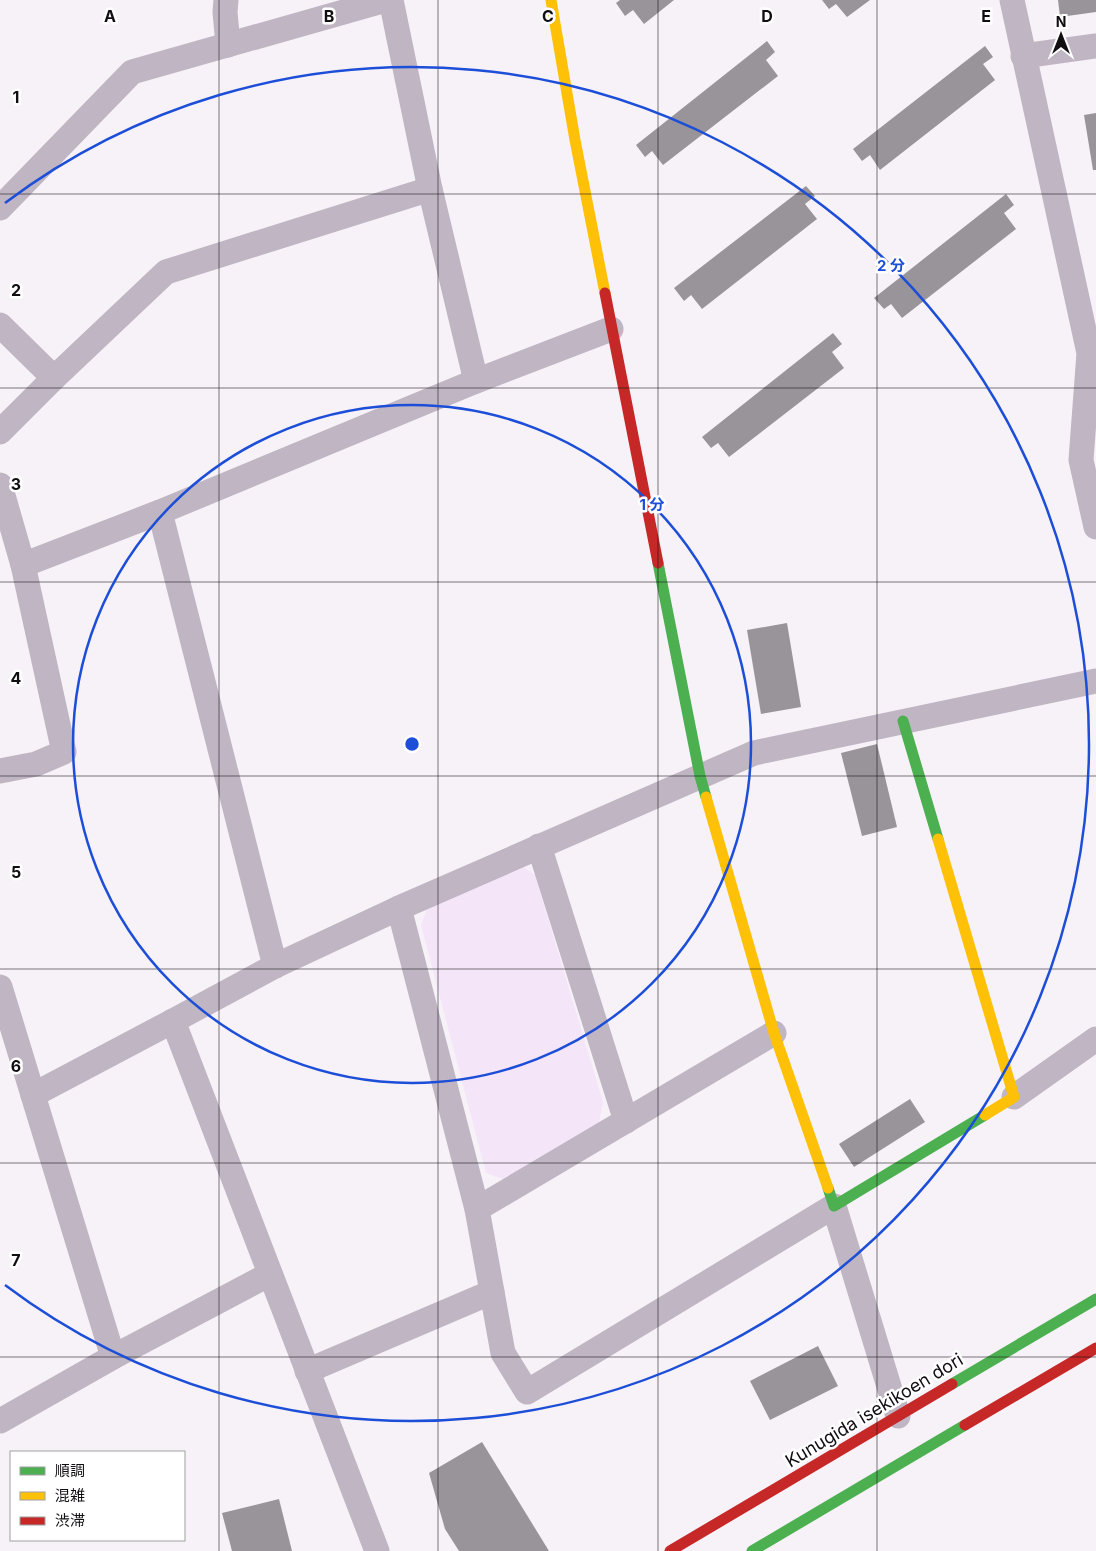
<svg xmlns="http://www.w3.org/2000/svg" width="1096" height="1551" viewBox="0 0 1096 1551" font-family="Inter,'Noto Sans JP',sans-serif">
  <style>
    .green { fill: #f5e5f9 }
    .building { fill: #989499 }
    .lines { fill: none; stroke-linecap: round; stroke-linejoin: round }
    .street { stroke: #c0b5c3; stroke-width: 25 }
    .fast { stroke: #4caf50; stroke-width: 11 }
    .slow { stroke: #ffc107; stroke-width: 11 }
    .jam { stroke: #c62828; stroke-width: 11 }
    .grid { fill: none; stroke: #110e12; stroke-width: 1; stroke-opacity: 0.55 }
    .ring { fill: none; stroke: #1d4ed8; stroke-width: 2.5 }
    .labels { text-anchor: middle; dominant-baseline: central; stroke-width: 5; stroke-linejoin: round; paint-order: stroke }
    .street-label { font-size: 18px; fill: #110e12; stroke: #fff }
    .grid-label { font-size: 16px; text-anchor: middle; font-weight: bold; fill: #110e12; stroke: #fff; stroke-width: 5; stroke-linejoin: round; paint-order: stroke }
    .centre { fill: #1d4ed8; stroke: #fff; stroke-width: 2.5 }
    .ring-label { font-size: 15px; text-anchor: middle; font-weight: bold; fill: #1d4ed8; stroke: #fff; stroke-width: 5; stroke-linejoin: round; paint-order: stroke }
  </style>
  <rect width="100%" height="100%" fill="#f7f2f8"/>
  <path class="green" d="M522,866L535,875L603,1102L599,1122L503,1179L486,1173L421,925L429,904Z"/>
  <g class="building">
    <path d="M620,0H674L644,24L633,10L625,16L616,3Z"/>
    <path d="M822,0H870L847,17L836,4L829,9Z"/>
    <path d="M1058,0H1096V12L1060,17Z"/>
    <path d="M767,41L775,52L766,60L778,76L663,165L652,151L645,157L636,145Z"/>
    <path d="M985,46L993,57L983,64L995,80L880,170L870,155L862,161L853,149Z"/>
    <path d="M1096,113V170H1093L1084,115Z"/>
    <path d="M806,186L815,196L805,204L817,219L702,309L691,295L684,301L674,288Z"/>
    <path d="M1006,194L1014,205L1004,213L1016,229L902,318L891,304L884,309L874,298Z"/>
    <path d="M833,333L842,344L832,352L844,368L729,457L718,443L711,448L702,437Z"/>
    <path d="M787,623L801,707L761,714L747,630Z"/>
    <path d="M877,744L897,827L862,836L841,753Z"/>
    <path d="M910,1099L925,1122L854,1167L839,1144Z"/>
    <path d="M818,1346L838,1386L770,1420L750,1381Z"/>
    <path d="M482,1442L549,1551H459L445,1529L429,1473Z"/>
    <path d="M279,1499L292,1551H232L222,1513Z"/>
  </g>
  <g class="lines">
    <g class="street">
      <path d="M226,0L225,12L228,45"/>
      <path d="M391,0L430,189L476,381"/>
      <path d="M1012,0L1089,353L1081,460L1096,527"/>
      <path d="M1023,56L1096,46"/>
      <path d="M0,208L132,72L386,0"/>
      <path d="M0,325L54,378"/>
      <path d="M0,432L54,378L166,272L430,189"/>
      <path d="M0,485L23,565L64,752L36,764L0,771"/>
      <path d="M160,512L275,966"/>
      <path d="M23,565L160,512L476,381L611,329"/>
      <path d="M539,846L626,1121"/>
      <path d="M399,908L477,1209L503,1353L527,1392L834,1206L898,1416"/>
      <path d="M0,987L113,1357L0,1421"/>
      <path d="M173,1021L377,1551"/>
      <path d="M33,1095L173,1021L275,966L399,908L754,753L1096,681"/>
      <path d="M1014,1097L1096,1039"/>
      <path d="M477,1209L774,1033"/>
      <path d="M113,1357L270,1274"/>
      <path d="M307,1371L492,1292"/>
    </g>
    <g class="fast">
      <path d="M658,563L700,776L706,797"/>
      <path d="M903,721L938,839"/>
      <path d="M828,1188L834,1206L985,1115"/>
      <path d="M952,1384L1096,1299"/>
      <path d="M752,1551L965,1425"/>
    </g>
    <g class="slow">
      <path d="M551,0L575,140L605,293"/>
      <path d="M706,797L774,1033L828,1188"/>
      <path d="M938,839L1014,1097L985,1115"/>
    </g>
    <g class="jam">
      <path d="M605,293L658,563"/>
      <path d="M965,1425L1096,1348"/>
      <path d="M670,1551L952,1384"/>
    </g>
  </g>
  <path class="grid" d="M219,0V1551M438,0V1551M658,0V1551M877,0V1551M0,194H1096M0,388H1096M0,582H1096M0,776H1096M0,969H1096M0,1163H1096M0,1357H1096"/>
  <g class="ring">
    <circle cx="412" cy="744" r="339"/>
    <path d="M5 203A677 677 0 1 1 5 1285"/>
  </g>
  <g class="labels">
    <g class="street-label">
      <text transform="translate(874 1410) rotate(-31)">Kunugida isekikoen dori</text>
    </g>
  </g>
  <g class="grid-label">
    <text x="110" y="22">A</text>
    <text x="329" y="22">B</text>
    <text x="548" y="22">C</text>
    <text x="767" y="22">D</text>
    <text x="986" y="22">E</text>
    <text x="16" y="103">1</text>
    <text x="16" y="296">2</text>
    <text x="16" y="490">3</text>
    <text x="16" y="684">4</text>
    <text x="16" y="878">5</text>
    <text x="16" y="1072">6</text>
    <text x="16" y="1266">7</text>
  </g>
  <circle cx="412" cy="744" r="8" class="centre"/>
  <g class="ring-label">
    <text x="891" y="271">2 分</text>
    <text x="652" y="510">1 分</text>
  </g>
  <rect x="10" y="1451" width="175" height="90" fill="#ffffff" stroke="#a09fa0"/>
  <rect x="20" y="1467" width="25" height="8" fill="#4caf50" stroke="#a09fa0"/>
  <text x="55" y="1476" font-size="15" fill="#110e12">順調</text>
  <rect x="20" y="1492" width="25" height="8" fill="#ffc107" stroke="#a09fa0"/>
  <text x="55" y="1501" font-size="15" fill="#110e12">混雑</text>
  <rect x="20" y="1517" width="25" height="8" fill="#c62828" stroke="#a09fa0"/>
  <text x="55" y="1526" font-size="15" fill="#110e12">渋滞</text>
  <g transform="translate(1061 35)" stroke="#ffffff" stroke-width="4" paint-order="stroke">
  <path d="M0-4L9 19L0 12L-9 19Z" fill="#110e12"/>
  <text y="-8" font-size="14" font-weight="bold" text-anchor="middle" fill="#110e12">N</text>
  </g>
</svg>
